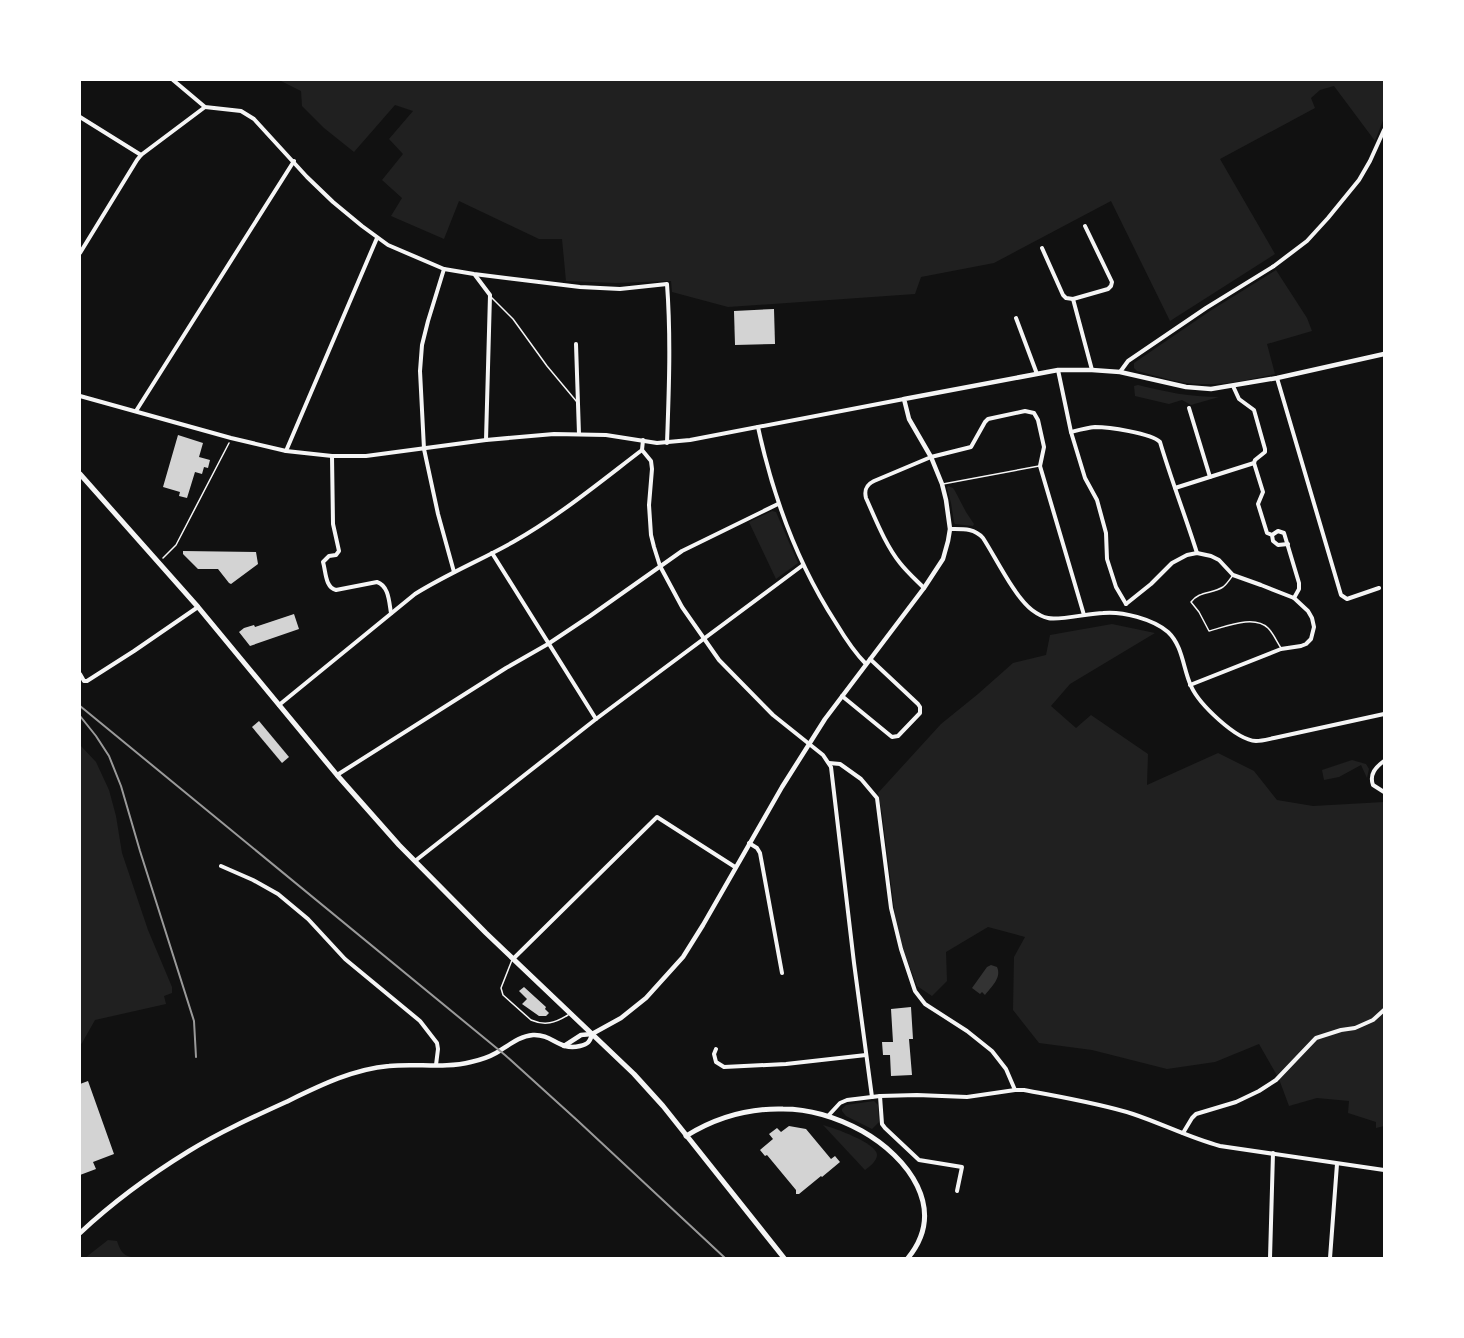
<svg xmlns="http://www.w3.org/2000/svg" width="1464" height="1338" viewBox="0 0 1464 1338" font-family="Raleway,sans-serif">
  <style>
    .green { fill: #202020 }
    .water { fill: #333 }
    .building { fill: #d3d3d3 }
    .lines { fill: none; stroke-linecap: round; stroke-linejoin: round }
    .path { stroke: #f5f5f5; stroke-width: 1.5 }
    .service { stroke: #f5f5f5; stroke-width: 1.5 }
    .minor { stroke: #f5f5f5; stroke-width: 4 }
    .tertiary { stroke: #f5f5f5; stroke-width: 4.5 }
    .secondary { stroke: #f5f5f5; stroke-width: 5 }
    .rail { stroke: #9a9a9a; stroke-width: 2 }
  </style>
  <rect width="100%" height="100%" fill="#111"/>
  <g class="green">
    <path d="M279,80H1384V118L1375,141L1334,86L1320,90L1311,98L1315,108L1220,159L1275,254L1170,321L1111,201L994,263L921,277L915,294L728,307L672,292L671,281L616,283L566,281L562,239H539L459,201L444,239L391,216L402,198L382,180L403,154L389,139L413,111L395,105L354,152L324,128L302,106L301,91Z"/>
    <path d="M1276,270L1307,318L1312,331L1267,344L1275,374C1251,379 1226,385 1201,384C1180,384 1158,376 1137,371L1134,368V363L1210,311Z"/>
    <path d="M1138,385C1166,392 1190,397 1219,397L1191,405L1182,400L1169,404L1135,396L1134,386Z"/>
    <path d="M948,486L953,488L955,491L966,512L974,524L973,526L955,524L954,522L951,503L947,488Z"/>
    <path d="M772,511L776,512L798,563L776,579L749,522Z"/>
    <path d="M1112,624L1155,633L1070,684L1051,706L1076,728L1091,715L1148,754L1147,785L1218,753L1254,771L1277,800L1313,806L1384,802V1126L1376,1128V1122L1348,1113L1349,1101L1317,1098L1289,1106L1279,1079L1259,1044L1215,1062L1167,1069L1092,1050L1039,1043L1013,1010L1014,957L1025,937L988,927L946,952L947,981L932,996L917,986L903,949L896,923L882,813L878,793L941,724L978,694L1013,663L1046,655L1050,635Z"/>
    <path d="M80,745L96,762L109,790L116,816L122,853L148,930L172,987V993L164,996L166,1004L95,1020L82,1043L80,1045Z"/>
    <path d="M1352,760L1366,764L1369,769L1367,778L1361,765L1339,777L1324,780L1322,770Z"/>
    <path d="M874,1101L878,1105L879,1122L872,1129L846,1116L842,1111V1109L846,1105Z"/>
    <path d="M823,1125C834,1128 877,1143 877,1155C877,1161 869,1167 865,1170Z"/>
    <path d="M108,1240L117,1241C122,1255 124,1256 138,1258H85Z"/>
  </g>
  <path class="water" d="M991,965L997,967C1002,978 991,987 985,995L982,992L980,994L972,988L987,967Z"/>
  <g class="building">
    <path d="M774,309L775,344L735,345L734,311Z"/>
    <path d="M178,435L203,443L199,457L210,460L208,468L204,467L202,474L195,472L187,498L179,496L180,492L163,487Z"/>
    <path d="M183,551L256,552L258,564L231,584L229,583L218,569H198L183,554Z"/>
    <path d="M294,614L299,629L250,646L239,632L244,628L254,625L255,627Z"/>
    <path d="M259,721L289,757L282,763L252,727Z"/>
    <path d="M524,987L546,1007L545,1009L549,1013L546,1016H539L522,1004L527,999L519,991Z"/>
    <path d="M911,1007L913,1039H909L912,1075L891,1076L890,1055H883L882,1042H893L891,1009Z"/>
    <path d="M88,1081L114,1154L93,1162L96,1169L80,1175V1084Z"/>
    <path d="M789,1126L806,1129L831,1159L835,1156L840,1162L822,1177L821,1176L799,1194H796V1190L767,1155L765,1156L760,1150L773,1139L769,1134L777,1128L781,1132Z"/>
  </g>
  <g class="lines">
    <path class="path" d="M163,558L176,545L229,443"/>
    <g class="service">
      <path d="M491,297L513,319L547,366L577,402"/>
      <path d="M943,484L1039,466"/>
      <path d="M1233,575C1230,579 1227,584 1223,587C1212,594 1199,591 1191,602L1199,612L1209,631C1225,627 1254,614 1268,628C1273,633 1277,642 1281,648"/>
      <path d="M512,960L501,988L503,995L531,1020C545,1026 555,1023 568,1015"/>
      <path d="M936,1258H945"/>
    </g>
    <g class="minor">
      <path d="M173,80L205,107L241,111L254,119L307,177L333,202L362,226L388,245L444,269L474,274L580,287L620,289L667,284C671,337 669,389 667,443"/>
      <path d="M80,117L141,155"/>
      <path d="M1042,248L1063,295L1066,298L1073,299"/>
      <path d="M80,253L137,160L141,155L205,107"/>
      <path d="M444,269L428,321L422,345L420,371L424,449L438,514L454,572"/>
      <path d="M475,275L490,295L486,440"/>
      <path d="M1073,299L1108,289L1111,286L1112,282L1085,226"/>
      <path d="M1073,299L1092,370"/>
      <path d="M1016,318L1037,374"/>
      <path d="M576,344L579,434"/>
      <path d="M1058,370L1071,432L1085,478L1097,500L1106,533L1107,559L1116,587L1126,604"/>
      <path d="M1120,372L1128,361L1206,308L1274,266L1307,241L1328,218L1359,180L1370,161L1384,130"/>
      <path d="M1277,378L1341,595L1347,599L1379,588"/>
      <path d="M80,396L231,438L286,451L332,456H366L486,440L554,434L606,435L657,443L690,440L904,399"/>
      <path d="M1189,408L1210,477"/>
      <path d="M136,411L294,161"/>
      <path d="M758,427C773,497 797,563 836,623C845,638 854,652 866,664"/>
      <path d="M1071,432C1079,430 1086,428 1095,427C1108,427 1151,433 1160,442C1171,479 1185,515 1197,553"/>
      <path d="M642,450L651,461L652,469L649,505L651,535L654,547L660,566L682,607L719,660L773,715L823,755L831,767L854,963L872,1097"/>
      <path d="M286,451L377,238"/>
      <path d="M332,456L333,524L339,551L336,555L329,556L323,562C326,572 325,587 336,590L377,582C389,586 389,602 391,613"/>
      <path d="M1254,463L1263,492L1258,504L1267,533L1272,535L1273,541L1278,545L1288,544"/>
      <path d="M1175,488L1254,463L1255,460L1265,452V449L1254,410L1239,399L1233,386"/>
      <path d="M950,529C963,529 974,528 983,538C996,558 1014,596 1032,610C1036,613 1043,617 1048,618C1058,621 1090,613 1103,613C1122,611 1153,619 1168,632C1183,646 1183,669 1191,686C1199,704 1236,740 1256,741C1262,741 1269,739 1274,738L1384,714"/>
      <path d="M1272,535L1278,531L1284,533L1299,583V589L1294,598"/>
      <path d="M492,553L596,719"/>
      <path d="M924,588C916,580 907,572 900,563C885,544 876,520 866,498C864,490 866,485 874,481L931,457L971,447L985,422L988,419L1025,411L1034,413L1038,420L1044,447L1040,466L1084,615"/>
      <path d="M1126,604L1151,584L1172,563L1187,555L1197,553L1211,556L1219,560L1233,575L1261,585L1294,598L1308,611L1312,618L1314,627L1311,639L1306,644L1301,646L1281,649L1190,685"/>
      <path d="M80,674L84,681H87L134,651L198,607"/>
      <path d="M842,696L892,737L898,736L920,713V707L918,704L870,659"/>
      <path d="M279,705L415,594C447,574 481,560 513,542C559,516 600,482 642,450L643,440"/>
      <path d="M1384,761C1376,767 1369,774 1373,785L1384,792"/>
      <path d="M829,763L840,764L861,779L877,798L891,908L901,949L915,991L925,1004L967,1031L992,1051L1006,1069L1015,1090"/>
      <path d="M337,775L506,668L548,644L590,616L682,551L778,504"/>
      <path d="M749,843L757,848L760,853L782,973"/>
      <path d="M415,861L596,719L803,565"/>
      <path d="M221,866L253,880L278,894L308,919L345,959L420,1021L437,1043L438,1049L436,1065"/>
      <path d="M513,959L657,817L735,867"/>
      <path d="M716,1049L714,1054L716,1062L724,1067L786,1064L866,1055"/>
      <path d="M880,1096L882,1124L885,1128L919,1160L962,1167L957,1191"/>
      <path d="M828,1116L840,1103L847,1100L880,1096L917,1095L967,1097L1015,1090H1024C1060,1097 1098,1103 1133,1114C1163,1124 1190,1138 1220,1146L1384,1170"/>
      <path d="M1183,1133L1192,1118L1196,1114L1236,1102L1259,1091L1276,1080L1316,1038L1341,1030L1355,1028L1373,1020L1384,1010"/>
      <path d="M1270,1258L1273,1153"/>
      <path d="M1330,1258L1337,1164"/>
    </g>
    <g class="tertiary">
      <path d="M564,1046L581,1035L592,1034L621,1018L646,998L683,957L703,925L782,787L825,719L924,588L943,559L948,541L950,529L946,500L942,484L931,457L909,419L904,399L1058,370H1092L1120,372L1186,387L1211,389L1277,378L1384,354"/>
      <path d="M80,1233C113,1202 150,1175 189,1151C220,1132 253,1117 286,1102C319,1086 353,1069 389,1066C416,1063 444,1069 471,1062C480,1060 489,1057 496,1053C508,1046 519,1036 533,1035C553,1034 558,1051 580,1046C588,1044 590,1042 592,1034"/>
    </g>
    <g class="secondary">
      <path d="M80,474L198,607L337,775L399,845L486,933L634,1074L663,1106L784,1258"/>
      <path d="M686,1136C715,1118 748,1108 783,1109C810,1109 838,1118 862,1131C908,1157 948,1209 908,1258"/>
    </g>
    <g class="rail">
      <path d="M80,706L505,1055L578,1121L725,1258"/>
      <path d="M80,716L96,736L109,756L121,786L140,851L194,1021L196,1057"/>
    </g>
  </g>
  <rect width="1464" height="1338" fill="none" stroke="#ffffff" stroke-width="162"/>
</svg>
